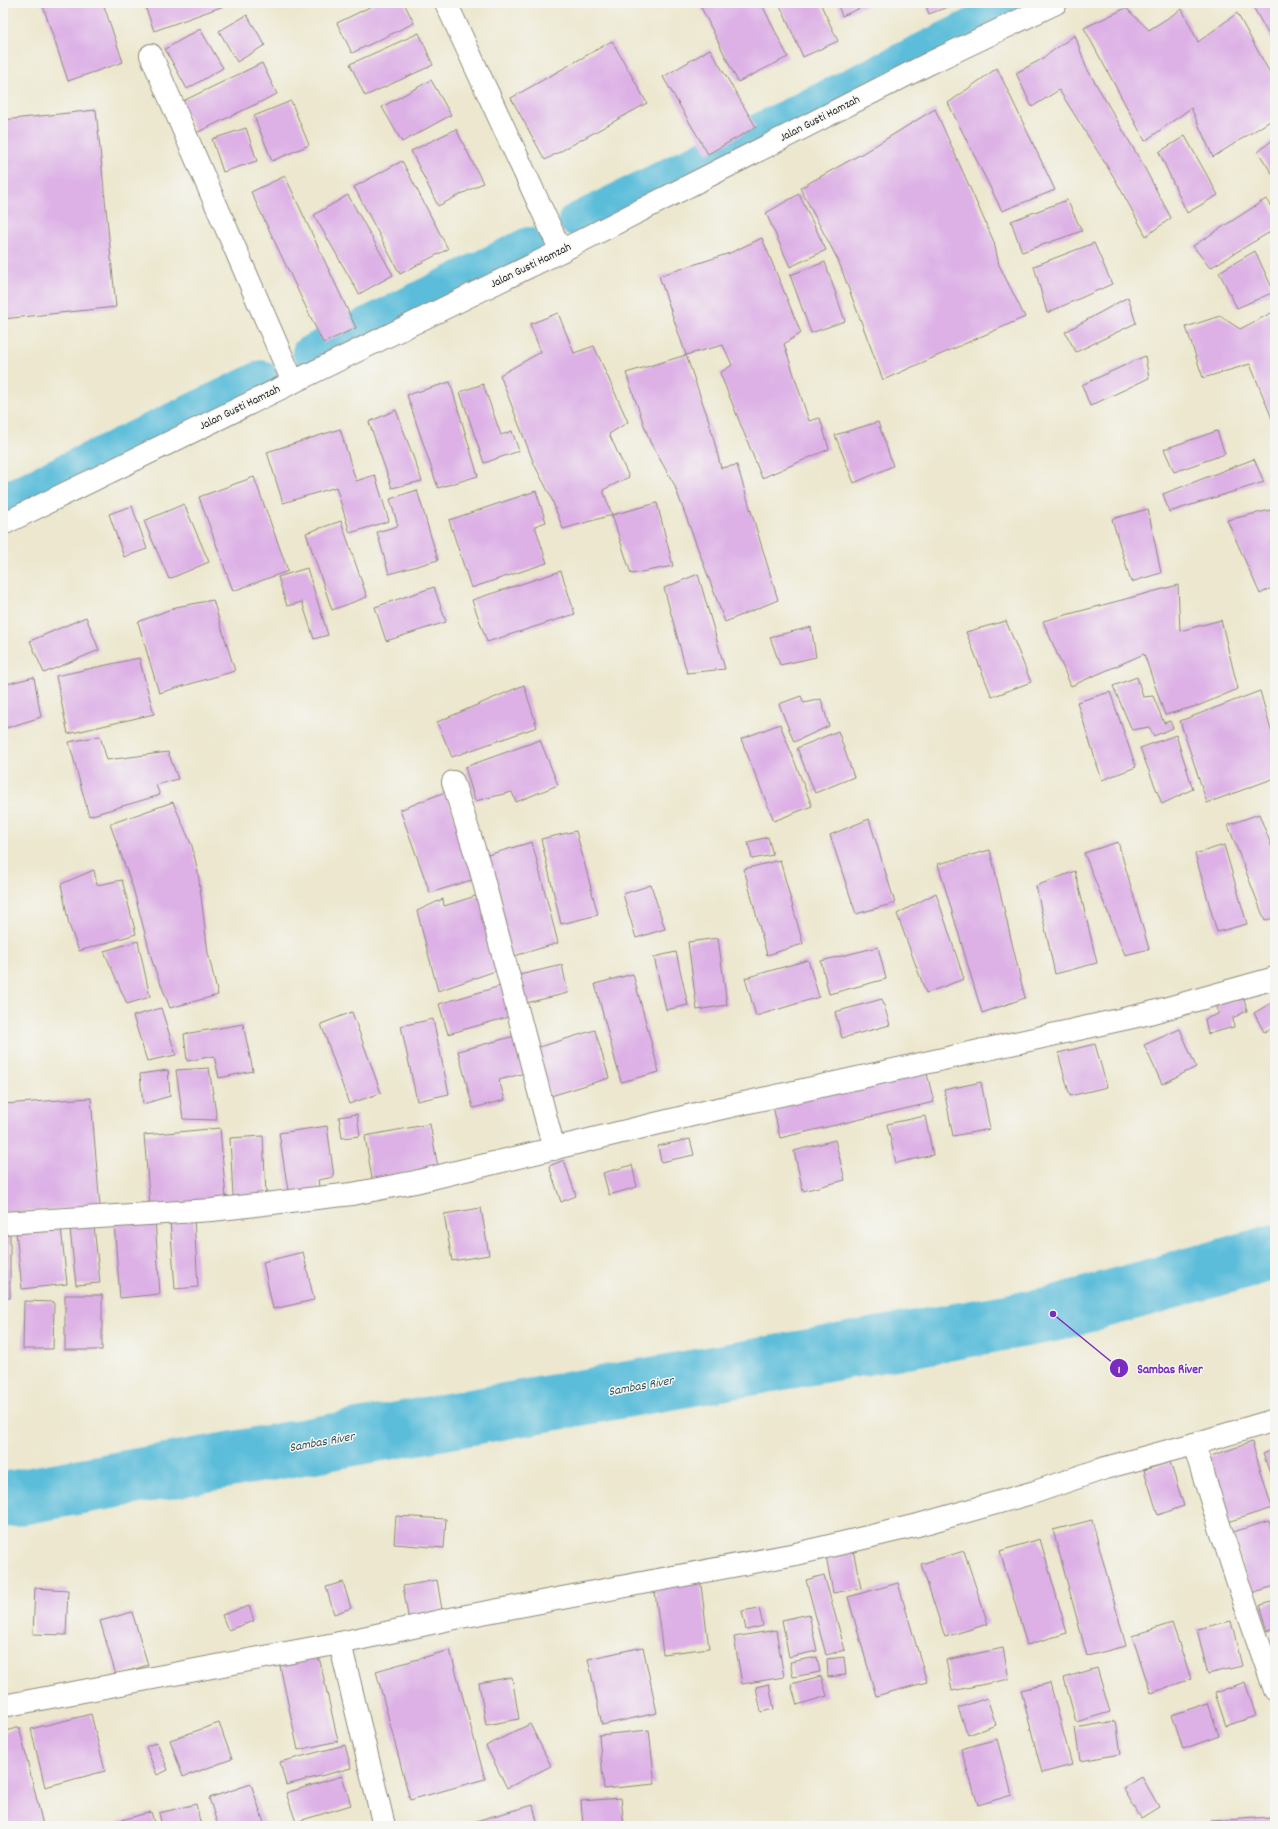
<svg xmlns="http://www.w3.org/2000/svg" width="1278" height="1829" viewBox="0 0 1278 1829" font-family="Dekko,sans-serif">
  <style>
    .lines { fill: none; stroke-linecap: round; stroke-linejoin: round }
    .canal { stroke: #5cbdda; stroke-width: 32 }
    .river { stroke: #5cbdda; stroke-width: 56 }
    .building { fill: #ddb1e6 }
    .minor-casing { stroke: #8c897c; stroke-width: 24 }
    .tertiary-casing { stroke: #8c897c; stroke-width: 24 }
    .minor { stroke: #fff; stroke-width: 22 }
    .tertiary { stroke: #fff; stroke-width: 22 }
    .labels { text-anchor: middle; dominant-baseline: central; stroke-width: 3; stroke-linejoin: round; paint-order: stroke }
    .street-label { font-size: 12px; fill: #2b2b2b; stroke: #f6f6f2 }
    .water-label { font-size: 13px; font-style: italic; fill: #3a5760; stroke: #f6f6f2 }
    .leader { fill: none; stroke: #7b2cbf; stroke-width: 1.5 }
    .callout-dot { fill: #7b2cbf; stroke: #f6f6f2; stroke-width: 1.5 }
    .mark-label { font-size: 12px; text-anchor: middle; font-weight: bold; fill: #fff }
    .callout-label { font-size: 13px; text-anchor: middle; font-weight: bold; fill: #7b2cbf; stroke: #f6f6f2; stroke-width: 3; stroke-linejoin: round; paint-order: stroke }
  </style>
  <rect width="100%" height="100%" fill="#f6f6f2"/>
  <filter id="ink" filterUnits="userSpaceOnUse"><feTurbulence type="fractalNoise" baseFrequency=".025" numOctaves="2"/><feDisplacementMap in="SourceGraphic" scale="8" xChannelSelector="R" yChannelSelector="G"/><feConvolveMatrix kernelMatrix="1 2 1 2 8 2 1 2 1" color-interpolation-filters="sRGB"/></filter>
  <filter id="wash" filterUnits="userSpaceOnUse"><feTurbulence type="fractalNoise" baseFrequency=".012" numOctaves="4" result="noise"/><feDisplacementMap in="SourceGraphic" scale="16" xChannelSelector="R" yChannelSelector="G"/><feGaussianBlur stdDeviation="0.9" result="paint"/><feColorMatrix in="noise" values="0 0 0 0 0 0 0 0 0 0 0 0 0 0 0 0 0 1.4 0 .05"/><feComposite in="paint" operator="in"/></filter>
  <g filter="url(#wash)">
    <rect width="100%" height="100%" fill="#ece7ce"/>
    <g class="lines">
      <g class="canal">
        <path d="M574,220L1015,3"/>
        <path d="M308,352L528,243"/>
        <path d="M3,499L262,376"/>
      </g>
      <path class="river" d="M3,1500L1053,1314L1275,1252"/>
    </g>
    <g id="blocks">
      <g class="building">
        <path d="M42,3H103L123,62L68,81Z"/>
        <path d="M144,3H232L154,31Z"/>
        <path d="M378,3H404L414,23L352,53L337,23Z"/>
        <path d="M699,3H761L788,57L738,82Z"/>
        <path d="M779,3H820L838,41L803,57Z"/>
        <path d="M837,3H872L842,16Z"/>
        <path d="M925,3H949L950,6L929,14Z"/>
        <path d="M1251,3H1275V46Z"/>
        <path d="M1126,8L1149,30L1182,9L1198,42L1237,13L1275,82V118L1213,157L1191,108L1145,141L1084,28Z"/>
        <path d="M247,15L265,45L237,62L219,31Z"/>
        <path d="M200,29L223,68L187,89L165,49Z"/>
        <path d="M419,33L433,65L365,96L350,64Z"/>
        <path d="M1075,35L1086,67L1142,163L1171,218L1146,236L1115,179L1059,90L1032,107L1016,73L1040,60Z"/>
        <path d="M612,41L647,103L545,160L511,98Z"/>
        <path d="M710,49L756,127L708,154L663,77Z"/>
        <path d="M262,63L277,94L196,133L181,102Z"/>
        <path d="M997,68L1055,190L1002,211L948,103Z"/>
        <path d="M431,80L451,115L402,142L382,107Z"/>
        <path d="M291,101L309,145L272,161L254,116Z"/>
        <path d="M935,109L994,242L999,265L1025,317L883,380L838,260L800,188L863,153Z"/>
        <path d="M96,110L116,307L3,319V120Z"/>
        <path d="M246,128L257,161L223,172L212,139Z"/>
        <path d="M456,129L483,183L438,206L411,151Z"/>
        <path d="M1185,136L1218,195L1187,213L1159,152Z"/>
        <path d="M1275,138V178L1258,152Z"/>
        <path d="M402,161L448,249L400,274L354,187Z"/>
        <path d="M285,176L356,328L323,343L251,192Z"/>
        <path d="M799,194L826,250L790,267L766,213Z"/>
        <path d="M348,195L393,275L359,294L314,215Z"/>
        <path d="M1266,199L1275,213V229L1210,268L1193,246Z"/>
        <path d="M1067,200L1082,231L1022,252L1011,221Z"/>
        <path d="M762,238L801,333L784,344L809,421L820,418L829,449L762,478L720,373L732,365L723,345L686,355L659,276L730,253Z"/>
        <path d="M1094,243L1112,284L1047,313L1034,266Z"/>
        <path d="M1255,251L1274,292L1237,308L1219,272Z"/>
        <path d="M825,262L845,321L811,333L790,275Z"/>
        <path d="M1128,297L1136,323L1076,352L1065,332Z"/>
        <path d="M1275,311V426L1250,364L1203,378L1186,327L1220,316L1240,329Z"/>
        <path d="M558,313L574,353L594,346L628,422L609,434L629,477L603,490L612,515L563,529L551,497L534,464L500,375L541,352L530,324Z"/>
        <path d="M686,355L709,421L721,468L737,465L778,600L725,622L674,484L650,442L626,373Z"/>
        <path d="M1145,356L1149,378L1090,406L1082,385Z"/>
        <path d="M450,382L478,476L438,488L407,395Z"/>
        <path d="M483,384L501,435L512,431L519,451L484,463L460,392Z"/>
        <path d="M396,410L422,481L392,488L369,422Z"/>
        <path d="M878,422L893,466L854,483L835,435Z"/>
        <path d="M340,429L356,481L375,475L389,521L350,533L336,487L283,503L267,452Z"/>
        <path d="M1217,431L1225,454L1174,472L1164,449Z"/>
        <path d="M1254,459L1264,482L1169,512L1163,494Z"/>
        <path d="M254,477L288,571L233,591L199,497Z"/>
        <path d="M417,490L438,560L389,574L377,532L398,526L390,499Z"/>
        <path d="M536,491L546,522L535,526L547,563L471,588L449,520Z"/>
        <path d="M657,503L673,566L631,574L612,515Z"/>
        <path d="M184,504L209,562L169,579L144,521Z"/>
        <path d="M132,506L147,549L124,557L109,514Z"/>
        <path d="M1148,509L1161,573L1131,582L1112,519Z"/>
        <path d="M1275,509V586L1260,594L1227,520Z"/>
        <path d="M341,521L367,597L332,610L306,533Z"/>
        <path d="M307,568L328,635L314,639L302,602L287,606L278,577Z"/>
        <path d="M561,571L575,614L487,642L472,600Z"/>
        <path d="M698,574L725,669L687,673L664,588Z"/>
        <path d="M1178,585L1180,631L1221,620L1238,689L1200,705L1165,715L1144,654L1071,686L1043,621Z"/>
        <path d="M434,587L446,622L386,641L375,607Z"/>
        <path d="M213,600L235,671L159,693L138,622L176,607Z"/>
        <path d="M86,617L99,650L44,673L30,641Z"/>
        <path d="M1006,621L1031,682L992,697L966,632Z"/>
        <path d="M811,627L816,657L780,665L770,637Z"/>
        <path d="M139,658L154,714L68,734L56,676Z"/>
        <path d="M34,677L41,717L3,729V685Z"/>
        <path d="M1137,677L1143,697L1153,696L1164,723L1170,721L1173,728L1154,736L1149,727L1132,730L1113,686Z"/>
        <path d="M524,685L537,727L452,757L437,722Z"/>
        <path d="M1260,691L1275,745V778L1207,803L1180,721Z"/>
        <path d="M1110,692L1136,767L1102,780L1077,702Z"/>
        <path d="M801,696L804,703L821,699L829,726L794,742L779,704Z"/>
        <path d="M780,724L812,806L774,821L741,739Z"/>
        <path d="M838,731L854,777L815,793L797,748Z"/>
        <path d="M1176,735L1193,789L1162,804L1140,748Z"/>
        <path d="M100,736L107,760L168,752L178,779L156,785L160,795L89,816L69,742Z"/>
        <path d="M540,740L558,785L516,802L512,792L475,801L465,767Z"/>
        <path d="M445,792L478,878L430,893L400,810Z"/>
        <path d="M173,802L192,846L198,872L208,953L218,995L170,1008L153,964L133,888L110,824Z"/>
        <path d="M1259,814L1275,855V917L1265,921L1228,825Z"/>
        <path d="M869,819L895,903L856,914L830,835Z"/>
        <path d="M576,831L598,915L561,924L541,839Z"/>
        <path d="M768,837L773,855L752,859L748,842Z"/>
        <path d="M532,842L558,943L511,957L481,857Z"/>
        <path d="M1118,842L1149,949L1125,955L1084,853Z"/>
        <path d="M1224,845L1247,924L1217,932L1195,854Z"/>
        <path d="M990,850L1025,998L982,1013L938,864Z"/>
        <path d="M780,860L803,944L767,955L744,869Z"/>
        <path d="M94,870L97,885L122,880L136,934L79,951L69,925L61,884Z"/>
        <path d="M1075,871L1097,963L1055,974L1036,886Z"/>
        <path d="M651,885L665,929L636,938L623,894Z"/>
        <path d="M936,893L964,979L926,993L897,914Z"/>
        <path d="M482,894L501,969L438,991L417,911L443,899L444,906Z"/>
        <path d="M718,938L727,1005L697,1010L688,942Z"/>
        <path d="M138,941L150,997L127,1004L104,951Z"/>
        <path d="M878,947L886,979L829,994L821,961Z"/>
        <path d="M676,952L688,1005L666,1010L654,957Z"/>
        <path d="M808,960L819,997L756,1016L745,978Z"/>
        <path d="M562,965L568,993L522,1004L515,976Z"/>
        <path d="M633,974L659,1072L621,1082L595,984Z"/>
        <path d="M504,985L512,1016L448,1034L439,1004Z"/>
        <path d="M882,999L890,1025L842,1038L835,1012Z"/>
        <path d="M1244,999L1247,1011L1233,1018L1234,1027L1208,1034L1205,1019L1218,1014L1217,1004Z"/>
        <path d="M1275,1001V1026L1264,1032L1254,1013Z"/>
        <path d="M161,1008L176,1055L147,1061L133,1016Z"/>
        <path d="M352,1012L381,1093L349,1104L321,1024Z"/>
        <path d="M433,1019L449,1094L417,1101L401,1026Z"/>
        <path d="M243,1024L253,1071L219,1078L214,1056L187,1061L184,1034Z"/>
        <path d="M1180,1029L1196,1067L1162,1084L1144,1045Z"/>
        <path d="M595,1030L609,1078L551,1096L536,1048Z"/>
        <path d="M515,1036L525,1073L499,1080L505,1100L473,1108L458,1051Z"/>
        <path d="M1095,1044L1107,1087L1070,1096L1058,1053Z"/>
        <path d="M209,1068L217,1120L183,1119L176,1070Z"/>
        <path d="M168,1070L170,1096L143,1104L140,1074Z"/>
        <path d="M926,1070L934,1102L780,1138L773,1106Z"/>
        <path d="M981,1082L990,1129L953,1136L944,1090Z"/>
        <path d="M91,1098L100,1207L3,1212V1104Z"/>
        <path d="M357,1114L360,1136L342,1138L339,1117Z"/>
        <path d="M925,1116L933,1155L896,1163L887,1124Z"/>
        <path d="M430,1124L438,1167L372,1179L365,1136Z"/>
        <path d="M327,1126L334,1177L318,1180L320,1193L289,1197L279,1133Z"/>
        <path d="M220,1128L226,1199L150,1206L144,1135Z"/>
        <path d="M263,1136L266,1194L233,1196L230,1138Z"/>
        <path d="M690,1139L694,1155L661,1162L658,1146Z"/>
        <path d="M835,1140L845,1180L803,1191L794,1151Z"/>
        <path d="M564,1160L576,1196L561,1202L549,1166Z"/>
        <path d="M632,1165L637,1187L609,1195L603,1173Z"/>
        <path d="M481,1208L489,1255L452,1261L444,1214Z"/>
        <path d="M194,1218L198,1287L175,1289L170,1220Z"/>
        <path d="M155,1219L160,1294L120,1298L114,1223Z"/>
        <path d="M94,1226L100,1283L76,1285L70,1228Z"/>
        <path d="M61,1227L67,1284L22,1289L16,1232Z"/>
        <rect x="3" y="1229" width="7" height="69"/>
        <path d="M303,1252L314,1300L273,1309L263,1262Z"/>
        <rect x="65" y="1295" width="37" height="55"/>
        <path d="M24,1301L54,1302L53,1349H23Z"/>
        <path d="M1252,1442L1272,1508L1225,1523L1205,1458Z"/>
        <path d="M1275,1449V1487L1263,1454Z"/>
        <path d="M1170,1462L1184,1506L1158,1515L1144,1470Z"/>
        <path d="M396,1516L446,1519L444,1548L394,1544Z"/>
        <path d="M1092,1520L1126,1646L1087,1656L1053,1530Z"/>
        <path d="M1269,1521L1275,1541V1586L1251,1593L1233,1532Z"/>
        <path d="M1040,1539L1067,1633L1027,1645L1000,1551Z"/>
        <path d="M853,1550L861,1588L833,1593L826,1556Z"/>
        <path d="M964,1551L988,1624L945,1637L921,1564Z"/>
        <path d="M824,1575L845,1650L826,1655L806,1580Z"/>
        <path d="M700,1578L709,1648L663,1654L654,1584Z"/>
        <path d="M437,1580L443,1616L409,1622L403,1586Z"/>
        <path d="M343,1582L351,1608L334,1614L326,1587Z"/>
        <path d="M898,1583L927,1682L876,1696L848,1597Z"/>
        <path d="M35,1588L68,1590L66,1635L33,1634Z"/>
        <path d="M1275,1601V1629L1268,1631L1260,1605Z"/>
        <path d="M249,1606L254,1621L228,1630L222,1615Z"/>
        <path d="M759,1608L763,1626L746,1630L742,1611Z"/>
        <path d="M132,1612L148,1665L116,1675L100,1621Z"/>
        <path d="M809,1614L817,1651L789,1657L782,1620Z"/>
        <path d="M1231,1621L1242,1666L1208,1674L1197,1629Z"/>
        <path d="M1172,1623L1191,1679L1151,1693L1132,1636Z"/>
        <path d="M776,1630L784,1677L742,1684L734,1637Z"/>
        <path d="M643,1647L657,1713L602,1725L588,1659Z"/>
        <path d="M1003,1648L1009,1679L952,1691L946,1660Z"/>
        <path d="M450,1650L485,1779L410,1800L376,1671Z"/>
        <path d="M319,1657L338,1741L298,1750L280,1666Z"/>
        <path d="M817,1657L820,1672L793,1677L790,1662Z"/>
        <path d="M844,1657L846,1675L828,1677L827,1659Z"/>
        <path d="M1097,1668L1110,1712L1076,1722L1064,1678Z"/>
        <path d="M821,1676L827,1696L797,1705L791,1684Z"/>
        <path d="M512,1677L519,1719L486,1725L479,1683Z"/>
        <path d="M1245,1682L1256,1716L1226,1726L1215,1693Z"/>
        <path d="M1050,1683L1072,1765L1042,1773L1021,1690Z"/>
        <path d="M769,1684L774,1709L761,1712L756,1687Z"/>
        <path d="M987,1698L996,1725L968,1735L958,1708Z"/>
        <path d="M1208,1703L1219,1736L1183,1749L1172,1715Z"/>
        <path d="M91,1714L105,1771L45,1787L31,1729Z"/>
        <path d="M1116,1721L1121,1754L1080,1761L1075,1728Z"/>
        <path d="M219,1723L232,1759L183,1777L170,1740Z"/>
        <path d="M530,1724L551,1766L507,1788L486,1746Z"/>
        <path d="M19,1727L42,1821L43,1826H3V1732Z"/>
        <path d="M649,1730L655,1784L604,1789L599,1735Z"/>
        <path d="M997,1739L1012,1795L978,1805L961,1749Z"/>
        <path d="M157,1742L168,1770L157,1775L146,1747Z"/>
        <path d="M345,1745L351,1768L286,1785L280,1762Z"/>
        <path d="M342,1776L351,1805L296,1822L286,1793Z"/>
        <path d="M1142,1777L1159,1807L1141,1818L1123,1788Z"/>
        <path d="M251,1784L265,1826H218L209,1798Z"/>
        <path d="M621,1798L624,1826H583L581,1801Z"/>
        <path d="M196,1804L201,1826H162L159,1813Z"/>
        <path d="M533,1805L538,1826H458Z"/>
        <path d="M151,1812L155,1826H120L118,1821Z"/>
        <path d="M1272,1817L1273,1826H1211V1821Z"/>
      </g>
    </g>
  </g>
  <g filter="url(#ink)">
    <use href="#blocks" fill-opacity="0" stroke="#8c897c" stroke-width="1"/>
    <g class="lines">
      <g class="minor-casing">
        <g id="minor">
          <path d="M446,3L561,251"/>
          <path d="M151,55L293,382"/>
          <path d="M453,782L481,871L554,1149"/>
          <path d="M3,1223L212,1210L352,1194L415,1182L713,1110L1146,1014L1275,978"/>
          <path d="M1194,1444C1219,1527 1246,1609 1275,1690"/>
          <path d="M340,1643L384,1826"/>
          <path d="M3,1706L340,1643L445,1620L796,1554L918,1525L1035,1492L1105,1468L1194,1444L1275,1420"/>
        </g>
      </g>
      <g class="tertiary-casing">
        <path id="tertiary" d="M3,524L561,251L930,63L1056,3"/>
      </g>
      <use href="#minor" class="minor"/>
      <use href="#tertiary" class="tertiary"/>
    </g>
  </g>
  <g class="labels">
    <g class="street-label">
      <text transform="translate(820 119) rotate(-27)">Jalan Gusti Hamzah</text>
      <text transform="translate(531 266) rotate(-26)">Jalan Gusti Hamzah</text>
      <text transform="translate(240 408) rotate(-26)">Jalan Gusti Hamzah</text>
    </g>
    <g class="water-label">
      <text transform="translate(641 1387) rotate(-10)">Sambas River</text>
      <text transform="translate(322 1443) rotate(-10)">Sambas River</text>
    </g>
  </g>
  <path class="leader" d="M1053 1314L1119 1368"/>
  <g class="callout-dot">
    <circle cx="1053" cy="1314" r="4"/>
    <circle cx="1119" cy="1368" r="10"/>
  </g>
  <g class="mark-label">
    <text x="1119" y="1373">1</text>
  </g>
  <g class="callout-label">
    <text x="1170" y="1373">Sambas River</text>
  </g>
  <rect width="1278" height="1829" fill="none" stroke="#f6f6f2" stroke-width="16"/>
</svg>
